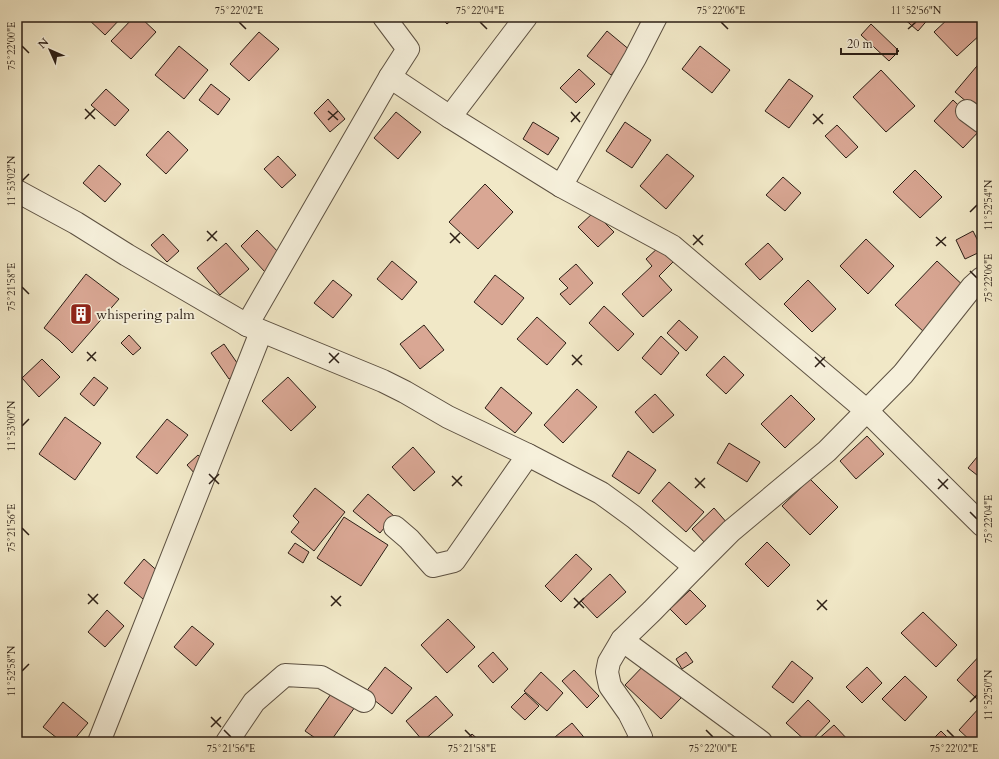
<svg xmlns="http://www.w3.org/2000/svg" width="999" height="759" viewBox="0 0 999 759" font-family="Cardo,serif">
  <style>
    .building { fill: #d9a794; stroke: #2c1f16 }
    .lines { fill: none; stroke-linecap: round; stroke-linejoin: round }
    .minor-casing { stroke: #5d5142; stroke-width: 24 }
    .minor { stroke: #f6f0db; stroke-width: 22 }
    .ticks { fill: none; stroke: #2c1f16; stroke-width: 1.5 }
    .labels { text-anchor: middle; dominant-baseline: central; stroke-width: 3.5; stroke-linejoin: round; paint-order: stroke }
    .poi-label { font-size: 14px; fill: #2c1f16; stroke: #f6f0db; text-anchor: start }
    .neatline { fill: none; stroke: #2c1f16; stroke-width: 1.5 }
    .ticks-label { font-size: 10px; text-anchor: middle; fill: #2c1f16 }
  </style>
  <rect width="100%" height="100%" fill="#f1e8c7"/>
  <filter id="stains"><feTurbulence type="fractalNoise" baseFrequency=".005" numOctaves="4"/><feColorMatrix values="0 0 0 0 .2 0 0 0 0 .09 0 0 0 0 .02 0 0 0 .5 -.17"/></filter>
  <radialGradient id="worn" r=".72"><stop offset=".6" stop-color="#630" stop-opacity="0"/><stop offset="1" stop-color="#630" stop-opacity=".3"/></radialGradient>
  <g class="building">
    <path d="M86,17H122L105,35Z"/>
    <path d="M134,17H140L156,32L131,59L111,41Z"/>
    <path d="M440,17H455L447,24Z"/>
    <path d="M902,17H930L918,31Z"/>
    <path d="M950,17H976L982,23V33L957,56L934,32Z"/>
    <path d="M871,24L899,51L889,61L861,35Z"/>
    <path d="M607,31L631,51L611,75L587,56Z"/>
    <path d="M259,32L279,49L249,81L230,64Z"/>
    <path d="M179,46L208,70L184,99L155,75Z"/>
    <path d="M700,46L730,70L712,93L682,69Z"/>
    <path d="M982,60V111L980,113L955,92Z"/>
    <path d="M579,69L595,84L576,103L560,88Z"/>
    <path d="M881,70L915,106L886,132L853,97Z"/>
    <path d="M789,79L813,96L789,128L765,111Z"/>
    <path d="M211,84L230,99L218,115L199,100Z"/>
    <path d="M106,89L129,110L115,126L91,105Z"/>
    <path d="M328,99L345,119L330,132L314,113Z"/>
    <path d="M953,100L982,128L963,148L934,121Z"/>
    <path d="M396,112L421,132L398,159L374,138Z"/>
    <path d="M533,122L559,138L548,155L523,139Z"/>
    <path d="M625,122L651,140L632,168L606,151Z"/>
    <path d="M837,125L858,147L846,158L825,136Z"/>
    <path d="M168,131L188,150L166,174L146,155Z"/>
    <path d="M667,154L694,176L666,209L640,186Z"/>
    <path d="M278,156L296,175L282,188L264,169Z"/>
    <path d="M99,165L121,184L105,202L83,183Z"/>
    <path d="M915,170L942,197L920,218L893,192Z"/>
    <path d="M783,177L801,193L785,211L766,195Z"/>
    <path d="M485,184L513,212L478,249L449,222Z"/>
    <path d="M594,212L614,232L598,247L578,227Z"/>
    <path d="M982,212V221L977,217Z"/>
    <path d="M257,230L282,256L265,272L241,246Z"/>
    <path d="M973,231L982,249V251L965,259L956,240Z"/>
    <path d="M163,234L179,251L167,262L151,245Z"/>
    <path d="M866,239L894,266L868,294L840,266Z"/>
    <path d="M226,243L249,269L220,295L197,268Z"/>
    <path d="M768,243L783,259L760,280L745,264Z"/>
    <path d="M660,246L674,261L659,276L672,290L643,317L622,294L652,266L646,259Z"/>
    <path d="M392,261L417,282L402,300L377,279Z"/>
    <path d="M937,261L967,289L925,333L895,305Z"/>
    <path d="M576,264L593,283L570,305L560,294L568,288L559,279Z"/>
    <path d="M86,274L119,299L72,353L59,340L44,328Z"/>
    <path d="M495,275L524,298L502,325L474,302Z"/>
    <path d="M333,280L352,295L333,318L314,303Z"/>
    <path d="M808,280L836,309L812,332L784,304Z"/>
    <path d="M604,306L634,334L618,351L589,323Z"/>
    <path d="M537,317L566,343L547,365L517,339Z"/>
    <path d="M679,320L698,337L686,351L667,333Z"/>
    <path d="M424,325L444,350L420,369L400,344Z"/>
    <path d="M129,335L141,348L133,355L121,343Z"/>
    <path d="M661,336L679,353L661,375L642,358Z"/>
    <path d="M224,344L242,370L229,379L211,353Z"/>
    <path d="M724,356L744,375L726,394L706,375Z"/>
    <path d="M42,359L60,377L39,397L22,378Z"/>
    <path d="M94,377L108,388L94,406L80,394Z"/>
    <path d="M288,377L316,407L291,431L262,401Z"/>
    <path d="M501,387L532,413L515,433L485,408Z"/>
    <path d="M577,389L597,407L563,443L544,425Z"/>
    <path d="M655,394L674,415L653,433L635,412Z"/>
    <path d="M791,395L815,419L785,448L761,424Z"/>
    <path d="M65,417L101,443L75,480L39,454Z"/>
    <path d="M167,419L188,435L157,474L136,457Z"/>
    <path d="M867,436L884,454L856,479L840,461Z"/>
    <path d="M729,443L760,462L747,482L717,463Z"/>
    <path d="M413,447L435,472L414,491L392,467Z"/>
    <path d="M628,451L656,470L639,494L612,476Z"/>
    <path d="M982,451V479L968,468Z"/>
    <path d="M198,455L207,464L196,475L187,465Z"/>
    <path d="M810,479L838,507L810,535L782,506Z"/>
    <path d="M669,482L704,512L686,532L652,501Z"/>
    <path d="M315,488L345,512L314,551L291,532L299,522L293,516Z"/>
    <path d="M368,494L394,516L380,533L353,511Z"/>
    <path d="M714,508L728,524L706,544L692,529Z"/>
    <path d="M344,517L388,545L361,586L317,558Z"/>
    <path d="M767,542L790,565L768,587L745,564Z"/>
    <path d="M295,543L309,552L303,563L288,553Z"/>
    <path d="M576,554L592,569L561,602L545,586Z"/>
    <path d="M144,559L162,575L143,599L124,583Z"/>
    <path d="M610,574L626,592L597,618L581,601Z"/>
    <path d="M690,590L706,606L686,625L670,609Z"/>
    <path d="M107,610L124,626L105,647L88,632Z"/>
    <path d="M923,612L957,645L936,667L901,633Z"/>
    <path d="M448,619L475,647L447,673L421,645Z"/>
    <path d="M192,626L214,644L196,666L174,647Z"/>
    <path d="M493,652L508,669L493,683L478,666Z"/>
    <path d="M686,652L693,662L682,669L676,659Z"/>
    <path d="M982,653V694L977,699L957,680Z"/>
    <path d="M792,661L813,678L793,703L772,687Z"/>
    <path d="M646,663L681,698L661,719L625,685Z"/>
    <path d="M385,667L412,688L392,714L365,693Z"/>
    <path d="M867,667L882,683L862,703L846,687Z"/>
    <path d="M574,670L599,696L587,708L562,681Z"/>
    <path d="M541,672L563,693L547,711L524,691Z"/>
    <path d="M905,676L927,697L905,721L882,699Z"/>
    <path d="M333,691L355,707L330,742H321L305,731Z"/>
    <path d="M525,693L539,706L525,720L511,707Z"/>
    <path d="M436,696L453,715L423,741L406,721Z"/>
    <path d="M808,700L830,721L810,742H807L786,723Z"/>
    <path d="M63,702L88,723L72,742H62L43,727Z"/>
    <path d="M980,707L982,710V742H972L959,730Z"/>
    <path d="M572,723L588,742H559L555,737Z"/>
    <path d="M834,725L850,742H815Z"/>
    <path d="M941,731L952,742H930Z"/>
    <path d="M472,734L481,742H464Z"/>
    <path d="M134,738L139,742H130Z"/>
  </g>
  <g class="lines">
    <g class="minor-casing">
      <g id="minor">
        <path d="M526,17L450,117L561,186L672,246L867,411L982,525"/>
        <path d="M390,77L450,117"/>
        <path d="M967,111L982,122"/>
        <path d="M561,186L635,58L656,17"/>
        <path d="M17,191L76,223L127,255L247,325L383,381L405,392L448,417L528,455L601,493L634,517L695,567"/>
        <path d="M247,325L390,77L408,49L384,17"/>
        <path d="M395,527L409,539L433,566L454,561L528,455"/>
        <path d="M622,640L761,742"/>
        <path d="M99,742L261,332"/>
        <path d="M227,742L254,702L285,675L321,677L364,701"/>
        <path d="M637,742L641,737L629,713L610,686L607,672L609,662L622,640L652,611L695,567L731,531L827,451L903,374L972,287L982,278"/>
      </g>
    </g>
    <use href="#minor" class="minor"/>
  </g>
  <path class="ticks" d="M239,22L246,29M480,22L487,29M721,22L728,29M908,29L916,22M22,46L29,53M85,109L95,119M328,111L338,120M571,112L580,122M813,114L823,124M85,119L95,109M328,120L338,111M571,122L580,112M813,124L823,114M22,181L29,174M970,212L977,205M207,231L217,241M450,233L460,243M693,235L703,245M936,237L946,246M207,241L217,231M450,243L460,233M693,245L703,235M936,246L946,237M970,271L977,278M22,287L29,294M87,352L96,361M329,353L339,363M572,355L582,365M815,357L825,367M87,361L96,352M329,363L339,353M572,365L582,355M815,367L825,357M22,426L29,419M209,474L219,484M452,476L462,486M695,478L705,488M938,479L948,489M209,484L219,474M452,486L462,476M695,488L705,478M938,489L948,479M970,512L977,519M22,528L29,535M88,594L98,604M331,596L341,606M574,598L584,608M817,600L827,610M88,604L98,594M331,606L341,596M574,608L584,598M817,610L827,600M22,671L29,664M970,702L977,695M211,717L221,727M211,727L221,717M224,730L231,737M465,730L472,737M706,730L713,737M947,730L954,737"/>
  <defs>
    <g id="building-square" transform="scale(1.15)"><rect x="-9" y="-9" width="18" height="18" rx="4" fill="#8f2418" stroke="#f6f0db"/><path d="M-4-6H4V6H1V3H-1V6H-4ZM-2.5-4.3h1.7v1.8h-1.7ZM.8-4.3h1.7v1.8H.8ZM-2.5-1h1.7V.8h-1.7ZM.8-1h1.7V.8H.8Z" fill="#fff"/></g>
  </defs>
  <g fill-rule="evenodd">
    <use href="#building-square" x="81" y="314"/>
  </g>
  <g class="labels">
    <g class="poi-label">
      <text x="96" y="314">whispering palm</text>
    </g>
  </g>
  <rect width="999" height="759" fill="none" stroke="#f1e8c7" stroke-width="44"/>
  <g transform="translate(50 50) rotate(315)" stroke="#f6f0db" stroke-width="3" paint-order="stroke">
  <path d="M0-3L7 15L0 10L-7 15Z" fill="#2c1f16"/>
  <text y="-6" font-size="11" font-weight="bold" text-anchor="middle" fill="#2c1f16">N</text>
  </g>
  <path d="M841 48v6h56v-6" fill="none" stroke="#2c1f16" stroke-width="2"/>
  <text x="847" y="48" font-size="12" fill="#2c1f16" stroke="#f6f0db" stroke-width="3" paint-order="stroke">20 m</text>
  <rect x="22" y="22" width="955" height="715" class="neatline"/>
  <g class="ticks-label">
    <text x="239" y="14">75°22'02"E</text>
    <text x="480" y="14">75°22'04"E</text>
    <text x="721" y="14">75°22'06"E</text>
    <text x="916" y="14">11°52'56"N</text>
    <text transform="translate(11 46) rotate(-90)" y="4">75°22'00"E</text>
    <text transform="translate(11 181) rotate(-90)" y="4">11°53'02"N</text>
    <text transform="translate(988 205) rotate(-90)" y="4">11°52'54"N</text>
    <text transform="translate(988 278) rotate(-90)" y="4">75°22'06"E</text>
    <text transform="translate(11 287) rotate(-90)" y="4">75°21'58"E</text>
    <text transform="translate(11 426) rotate(-90)" y="4">11°53'00"N</text>
    <text transform="translate(988 519) rotate(-90)" y="4">75°22'04"E</text>
    <text transform="translate(11 528) rotate(-90)" y="4">75°21'56"E</text>
    <text transform="translate(11 671) rotate(-90)" y="4">11°52'58"N</text>
    <text transform="translate(988 695) rotate(-90)" y="4">11°52'50"N</text>
    <text x="231" y="752">75°21'56"E</text>
    <text x="472" y="752">75°21'58"E</text>
    <text x="713" y="752">75°22'00"E</text>
    <text x="954" y="752">75°22'02"E</text>
  </g>
  <rect width="100%" height="100%" filter="url(#stains)"/>
  <rect width="100%" height="100%" fill="url(#worn)"/>
</svg>
